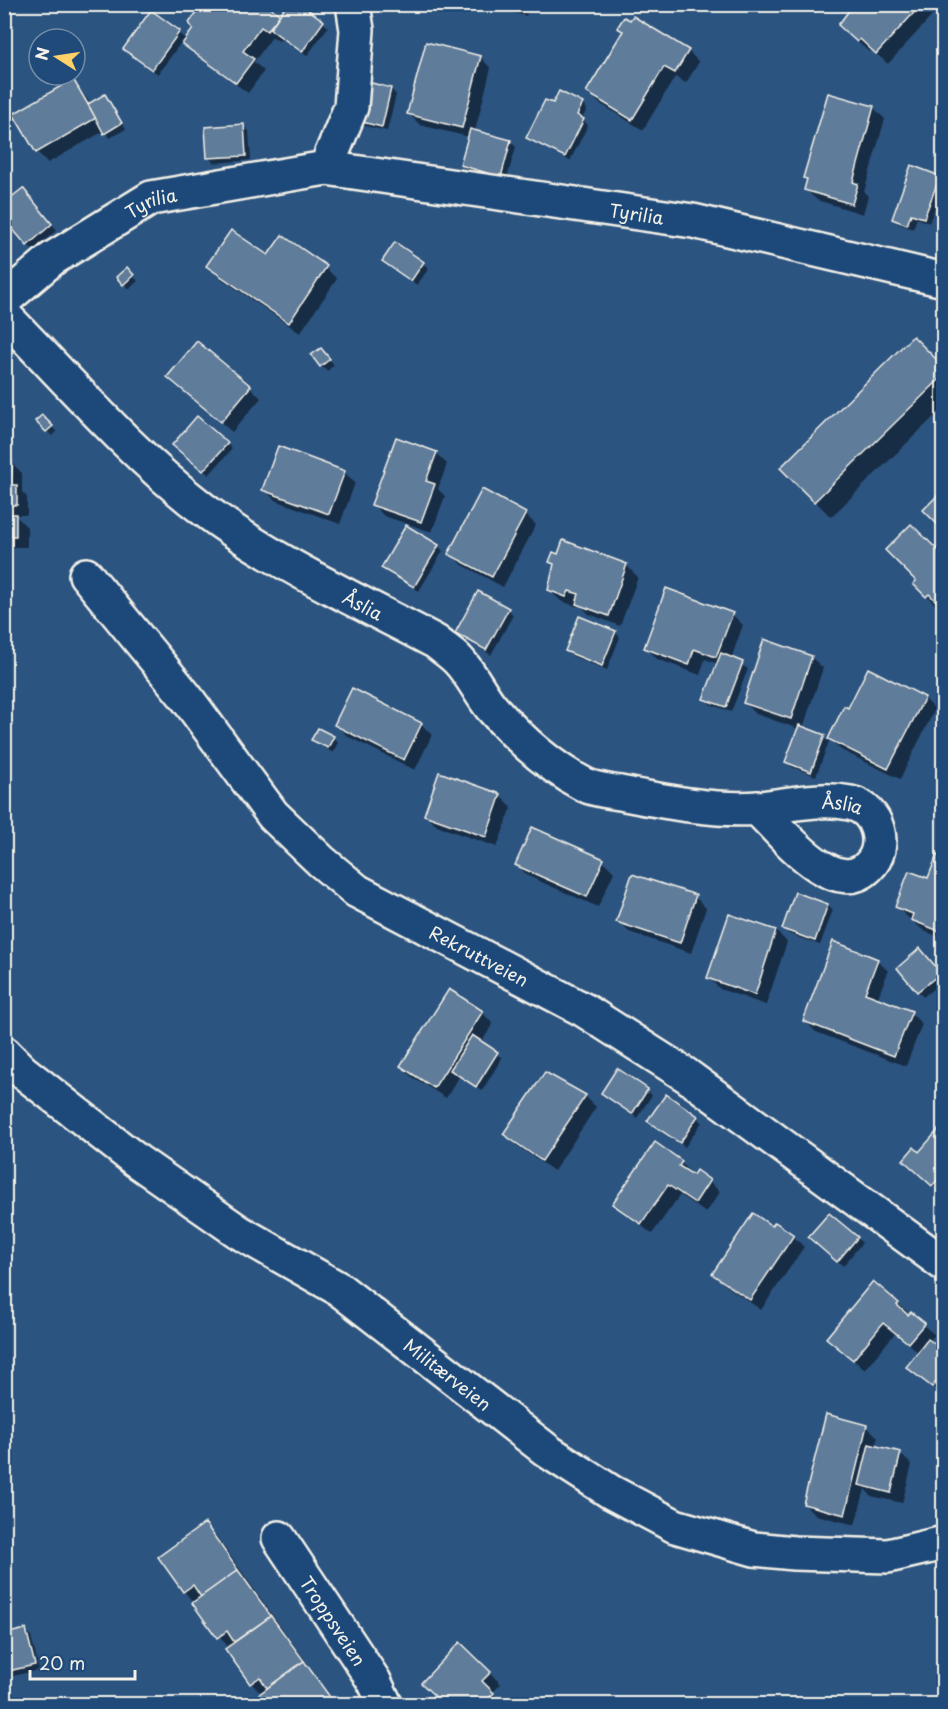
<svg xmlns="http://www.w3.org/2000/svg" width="948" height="1709" viewBox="0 0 948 1709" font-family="'Playpen Sans',sans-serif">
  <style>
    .shadow { fill: #0007 }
    .building { fill: #5e7b9a; stroke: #f4f1e8; stroke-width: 1.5 }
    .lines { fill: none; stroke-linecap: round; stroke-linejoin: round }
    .minor-casing { stroke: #f4f1e8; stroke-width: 38 }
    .minor { stroke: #1f4a7a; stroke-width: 33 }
    .labels { text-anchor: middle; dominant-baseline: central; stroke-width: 5; stroke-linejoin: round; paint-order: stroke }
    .street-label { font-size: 18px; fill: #f4f1e8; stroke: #1f4a7a }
  </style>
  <rect width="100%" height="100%" fill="#2c5481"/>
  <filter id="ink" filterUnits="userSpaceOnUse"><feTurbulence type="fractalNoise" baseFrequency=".0167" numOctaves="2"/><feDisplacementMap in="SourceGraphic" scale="12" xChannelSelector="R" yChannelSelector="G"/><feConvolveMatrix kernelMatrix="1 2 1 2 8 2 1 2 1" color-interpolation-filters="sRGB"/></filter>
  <g filter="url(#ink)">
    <g class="shadow">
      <path d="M109,4H126L120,12Z"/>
      <path d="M196,4H264L280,17L323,22L328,27L307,56L282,38L279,41L272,37L254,62L264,71L248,93L195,54L182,41L158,74L130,54L151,12L187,40L194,29L201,9Z"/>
      <path d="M483,4H529L526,16Z"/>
      <path d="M856,4H943L888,64L872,50L869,52L851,36L841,20Z"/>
      <path d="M619,27L688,51L699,62L686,83L675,77L643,130L599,103L588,92L624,33Z"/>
      <path d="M480,57L491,68L475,131L511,142L516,147L506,181L467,170L462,165L469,137L420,125L409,114Z"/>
      <path d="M73,81L91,104L105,96L126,129L110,138L104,131L48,163L37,152Z"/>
      <path d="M391,89L396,95L387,131L365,126L360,121Z"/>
      <path d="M582,104L587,109L582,119L588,125L570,161L528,138L554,105Z"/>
      <path d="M874,108L885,119L864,192L868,196L863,214L817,200L805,189L808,181L805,178Z"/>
      <path d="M243,126L249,131L251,160L214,163L209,158Z"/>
      <path d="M939,178L944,182V202L939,197L929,223L917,218L913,229L899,224L894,219Z"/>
      <path d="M28,195L57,230L33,250L28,245Z"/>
      <path d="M283,237L326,268L337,279L300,333L219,277L208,266L269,257Z"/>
      <path d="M395,244L429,268L417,285L384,261Z"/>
      <path d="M127,269L138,281L129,289L118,278Z"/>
      <path d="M326,355L334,365L327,371L321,366Z"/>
      <path d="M944,369V407L831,517L782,468Z"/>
      <path d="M169,377L250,387L261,398L232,432Z"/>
      <path d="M42,417L57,432L52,436L38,421Z"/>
      <path d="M227,444L232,449L209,475L180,450Z"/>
      <path d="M436,453L447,464L438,489L445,496L432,532L384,516L373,505Z"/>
      <path d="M4,462H11L22,473V492L27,497V515H15L27,527V547H4Z"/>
      <path d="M344,472L355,483L340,524L275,500L264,489Z"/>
      <path d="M525,514L536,525L503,587L461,564L450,553Z"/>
      <path d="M564,542L627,566L638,577L620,626L589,614L579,604L578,607L561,601L549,590L555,566L551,562L559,556Z"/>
      <path d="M438,546L443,551L419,591L383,567Z"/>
      <path d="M944,558V606L941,604L938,607L915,584Z"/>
      <path d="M508,609L513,615L491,655L457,633Z"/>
      <path d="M732,614L743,625L731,659L748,669L731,712L710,704L705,698L718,664L705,659L700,675L657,659L646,647Z"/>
      <path d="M615,632L620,637L607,670L572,656L567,651Z"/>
      <path d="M811,657L823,668L803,728L828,741L845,708L849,710L924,698L935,709L900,779L841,750L830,739L816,776L792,767L787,762L799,729L756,714L744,703Z"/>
      <path d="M336,724H421L432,735L415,770L347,736Z"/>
      <path d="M333,737L338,742L333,753L313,740Z"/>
      <path d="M500,795L512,807L497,847L437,826L426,814Z"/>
      <path d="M944,859V939L924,931L896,907L929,880Z"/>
      <path d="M603,861L614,872L598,907L528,876L517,865Z"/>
      <path d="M695,897L706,908L691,953L629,932L618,921Z"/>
      <path d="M828,905L833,910L820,945L789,934L784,929Z"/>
      <path d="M730,916L776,931L787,942L766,1005L720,989L709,978Z"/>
      <path d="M926,955L944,976V980L923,997L899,968Z"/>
      <path d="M877,960L888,971L877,1000L911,1013L922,1024L906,1066L816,1032L805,1021Z"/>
      <path d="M449,991L482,1012L493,1024L481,1043L502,1058L482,1091L459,1077L446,1098L412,1077L401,1066Z"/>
      <path d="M618,1070L652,1095L637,1118L602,1092Z"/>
      <path d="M585,1096L596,1107L554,1171L516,1145L505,1134Z"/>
      <path d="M697,1117L702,1122L685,1147L655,1126Z"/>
      <path d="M944,1121V1195L916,1171L919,1154L941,1129L939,1126Z"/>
      <path d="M655,1145L681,1163L694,1176L709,1181L720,1192L706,1213L680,1195L652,1234L614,1204Z"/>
      <path d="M773,1228L793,1236L804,1247L761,1310L725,1285L714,1273Z"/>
      <path d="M857,1238L862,1243L843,1266L816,1242Z"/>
      <path d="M898,1304L935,1335L929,1341L944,1353V1384L938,1391L913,1372L919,1353L895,1333L865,1370L828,1338Z"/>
      <path d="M866,1426L878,1437L875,1447L900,1454L912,1465L902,1503L871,1496L865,1489L855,1525L816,1515L804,1504Z"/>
      <path d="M205,1525L216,1536L336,1704H266L260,1695L262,1694L251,1683L229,1648L184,1591Z"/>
      <path d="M4,1601L13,1612L4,1618Z"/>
      <path d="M26,1630L31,1636L39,1670L4,1678V1636Z"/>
      <path d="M460,1644L501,1684L492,1693L504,1704H437L434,1702Z"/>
    </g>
    <g class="building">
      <path d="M196,4H266L280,15L267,31L261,27L243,51L254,59L236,83L182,44L193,29L189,23L200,8Z"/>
      <path d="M287,4H300L324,21L302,52L270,29Z"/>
      <path d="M854,4H922L876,54L860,39L857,42L838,25Z"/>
      <path d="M151,10L180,31L152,70L123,49Z"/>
      <path d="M633,16L689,50L675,73L664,67L632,120L586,92L623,31L617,28L624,17L630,20Z"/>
      <path d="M426,42L481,56L462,128L407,114Z"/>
      <path d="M73,79L96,118L36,153L13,114Z"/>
      <path d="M368,82L391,88L382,127L358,121Z"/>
      <path d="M559,91L583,103L577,115L584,119L565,157L526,138L545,100L553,103Z"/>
      <path d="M828,93L874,106L853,182L858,184L852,204L804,190L807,179L803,178Z"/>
      <path d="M105,94L122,123L104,134L88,104Z"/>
      <path d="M244,124L246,156L207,158L205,127Z"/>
      <path d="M470,129L511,140L501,177L460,165Z"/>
      <path d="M911,165L940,176L924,218L911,214L907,225L892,219Z"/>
      <path d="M23,188L52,224L27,246L4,219V203Z"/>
      <path d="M231,230L268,255L282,235L327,266L289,323L206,266Z"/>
      <path d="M395,242L424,262L411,281L382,261Z"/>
      <path d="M127,267L134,275L123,285L116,277Z"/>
      <path d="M913,336L944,367V375L814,502L780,468Z"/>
      <path d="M197,341L251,386L221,422L167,377Z"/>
      <path d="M321,348L330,359L320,367L311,355Z"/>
      <path d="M42,415L53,426L46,432L35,421Z"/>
      <path d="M197,416L228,443L203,471L172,445Z"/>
      <path d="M396,437L437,452L426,481L435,484L421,522L371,505Z"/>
      <path d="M278,446L345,471L329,514L262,490Z"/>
      <path d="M4,460L12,461L11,485H17V505H6V514H16V536H4Z"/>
      <path d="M482,489L526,513L492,577L448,554Z"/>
      <path d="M944,489V531L923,510Z"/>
      <path d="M911,524L944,556V595L937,602L929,594L926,597L913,584L916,581L885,550Z"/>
      <path d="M406,525L439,545L414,587L381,568Z"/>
      <path d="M563,540L627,564L609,616L576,604L579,594L569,591L566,597L548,590L554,564L549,562L553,552L558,554Z"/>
      <path d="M666,588L733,613L716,657L694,649L689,665L644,648Z"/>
      <path d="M478,591L509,608L486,650L455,633Z"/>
      <path d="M579,616L616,631L602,666L565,651Z"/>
      <path d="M764,639L812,656L791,719L743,703Z"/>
      <path d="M721,653L743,662L726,707L703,699Z"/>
      <path d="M868,668L925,697L888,769L828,739L844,706L848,708Z"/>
      <path d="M352,688L422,723L404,760L334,725Z"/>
      <path d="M799,725L825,735L811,772L785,762Z"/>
      <path d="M318,728L334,736L328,748L311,740Z"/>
      <path d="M439,772L501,794L486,837L424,815Z"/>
      <path d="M532,827L604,859L587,897L515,865Z"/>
      <path d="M937,855L944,858V933L911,920L913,914L895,907L909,871L928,878Z"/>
      <path d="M632,874L696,895L680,943L616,922Z"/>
      <path d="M795,892L828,904L815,941L782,929Z"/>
      <path d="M729,914L776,930L755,995L707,978Z"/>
      <path d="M833,941L878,959L865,993L912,1011L894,1056L803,1021Z"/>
      <path d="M920,948L941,973L917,992L897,968Z"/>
      <path d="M449,989L483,1011L434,1088L400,1066Z"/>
      <path d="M472,1035L498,1052L476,1087L450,1070Z"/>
      <path d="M617,1068L648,1089L632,1114L601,1093Z"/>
      <path d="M545,1072L586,1095L542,1161L503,1134Z"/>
      <path d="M666,1094L698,1116L680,1143L647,1121Z"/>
      <path d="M939,1129L944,1133V1173L932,1186L903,1160L914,1147L919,1152Z"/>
      <path d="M655,1142L682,1161L679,1166L693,1175L696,1170L710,1180L695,1203L668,1185L641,1224L612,1204Z"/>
      <path d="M753,1213L772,1226L775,1222L794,1235L750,1300L712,1274Z"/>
      <path d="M829,1213L858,1237L837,1262L808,1237Z"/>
      <path d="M873,1281L899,1303L897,1305L908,1315L911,1312L925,1323L908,1343L883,1323L853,1360L826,1338Z"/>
      <path d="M928,1339L944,1351V1372L932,1387L906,1367Z"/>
      <path d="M826,1414L867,1425L845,1515L803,1504Z"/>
      <path d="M869,1444L901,1452L891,1493L859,1485Z"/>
      <path d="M205,1523L238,1570L201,1597L193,1585L183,1592L158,1557Z"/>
      <path d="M238,1570L271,1616L234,1642L227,1631L217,1638L192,1603Z"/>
      <path d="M271,1616L304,1661L267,1688L260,1677L250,1684L225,1649Z"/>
      <path d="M26,1629L35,1665L4,1672V1634Z"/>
      <path d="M460,1642L491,1672L482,1681L494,1693L483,1704H435L432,1702L436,1697L421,1683Z"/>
      <path d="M304,1661L335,1704H264L258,1695Z"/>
    </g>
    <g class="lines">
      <g class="minor-casing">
        <g id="minor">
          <path id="s1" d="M326,168L693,221L944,280"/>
          <path id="s2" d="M4,300L52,259L151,198L326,168L351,107L357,30L353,4"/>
          <path id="s3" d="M4,315C68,380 130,453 203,509C272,562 359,601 436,642C443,648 451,653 457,659C471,673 479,692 491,707C518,738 548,766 585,785C595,790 609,791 620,793C662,801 717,812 759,808C789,805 820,797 850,803C878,808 889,847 868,867C834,900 781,831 757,808"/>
          <path id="s4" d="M86,575L186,697L273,815L321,861L357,891L584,1010L686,1075L944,1264"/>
          <path id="s5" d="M4,1053L22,1071L137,1161L239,1232L339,1289L549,1452L611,1492L675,1526L754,1549L794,1553L888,1556L944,1543"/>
          <path id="s6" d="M279,1538L374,1681L385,1704"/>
        </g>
      </g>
      <use href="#minor" class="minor"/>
    </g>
  </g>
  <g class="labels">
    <g class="street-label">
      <text stroke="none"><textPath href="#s2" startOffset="178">Tyrilia</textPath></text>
      <text stroke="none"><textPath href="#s1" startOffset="314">Tyrilia</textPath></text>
      <text stroke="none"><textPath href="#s3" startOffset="465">Åslia</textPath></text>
      <text stroke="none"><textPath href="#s3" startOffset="1016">Åslia</textPath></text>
      <text stroke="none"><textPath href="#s4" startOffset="556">Rekruttveien</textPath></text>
      <text stroke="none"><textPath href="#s5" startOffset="549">Militærveien</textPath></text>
      <text stroke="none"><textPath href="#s6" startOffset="99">Troppsveien</textPath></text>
    </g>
  </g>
  <rect width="948" height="1709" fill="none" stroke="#1f4a7a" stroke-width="24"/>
  <rect x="12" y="12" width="924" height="1685" fill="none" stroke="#f4f1e8" stroke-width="2" filter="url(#ink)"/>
  <g transform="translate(57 57) rotate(282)"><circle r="28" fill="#1f4a7a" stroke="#748da6" stroke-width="1.5"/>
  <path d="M0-4.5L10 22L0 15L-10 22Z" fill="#ffd166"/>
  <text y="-9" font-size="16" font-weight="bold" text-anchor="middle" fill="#f4f1e8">N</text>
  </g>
  <path d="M30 1670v9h105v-9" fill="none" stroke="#f4f1e8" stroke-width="3"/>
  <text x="39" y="1670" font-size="18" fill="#f4f1e8" stroke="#1f4a7a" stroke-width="4.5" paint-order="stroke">20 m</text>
</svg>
